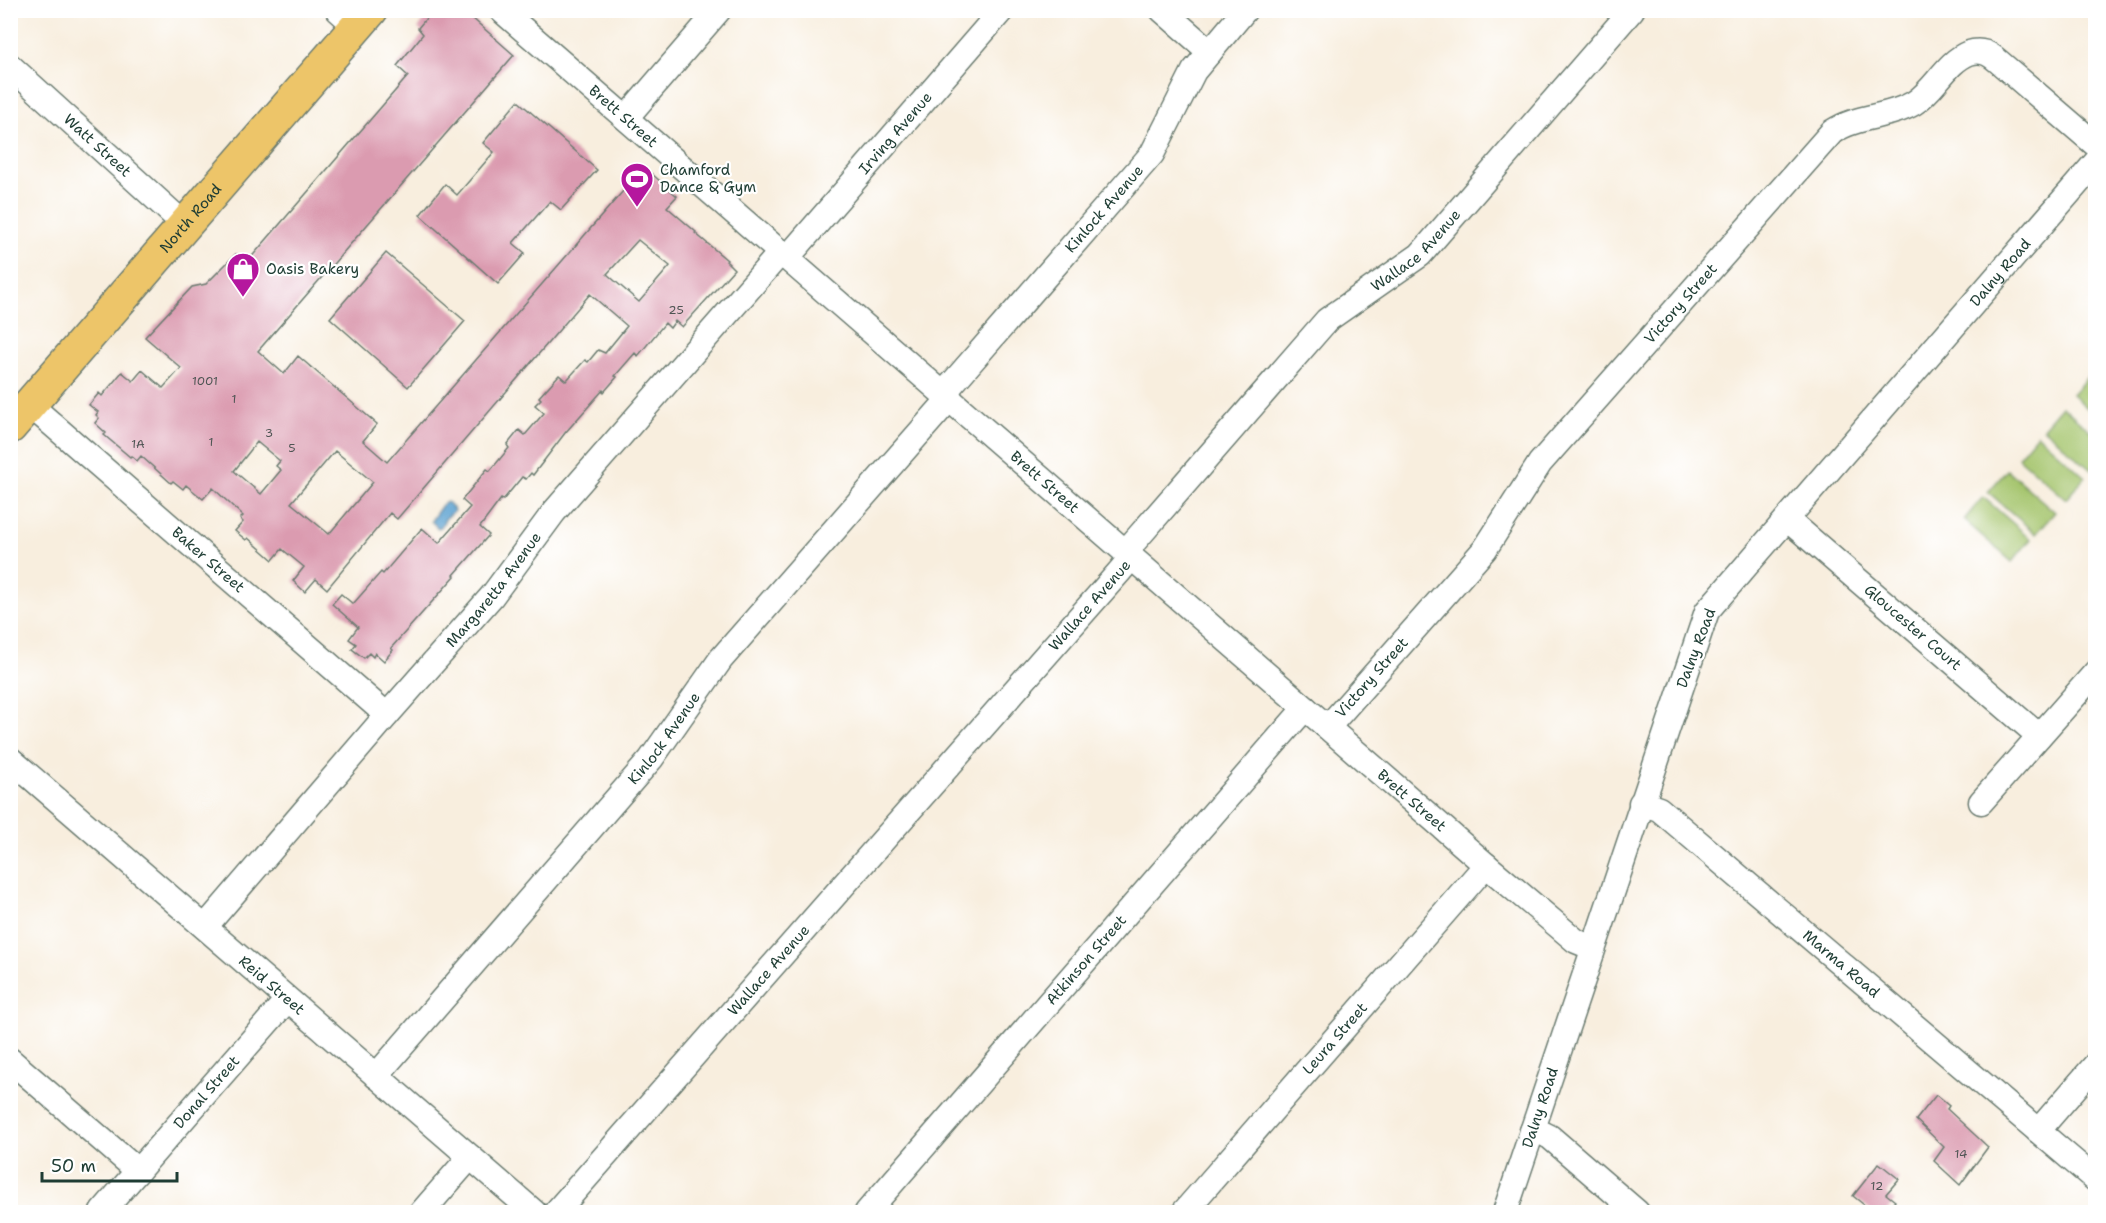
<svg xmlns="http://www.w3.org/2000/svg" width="2106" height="1223" viewBox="0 0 2106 1223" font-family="'Shantell Sans',sans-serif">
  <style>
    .green { fill: #a5c56d; stroke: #628150; stroke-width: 1.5 }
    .water { fill: #5ba1d0; stroke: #3d6f82; stroke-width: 1.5 }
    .building { fill: #db9bb0; fill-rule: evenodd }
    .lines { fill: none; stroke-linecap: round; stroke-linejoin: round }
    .minor-casing { stroke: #6b7b70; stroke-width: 27 }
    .highway-casing { stroke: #6b7b70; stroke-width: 36 }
    .minor { stroke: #fff; stroke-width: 24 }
    .highway { stroke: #edc569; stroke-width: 33 }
    .labels { text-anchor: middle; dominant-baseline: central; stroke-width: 4.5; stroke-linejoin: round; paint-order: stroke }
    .number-label { font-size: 12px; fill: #4e5453 }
    .street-label { font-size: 15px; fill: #1f3d34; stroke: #fff }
    .poi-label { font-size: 15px; fill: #1f3d34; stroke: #fff; text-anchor: start }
  </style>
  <rect width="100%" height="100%" fill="#fff"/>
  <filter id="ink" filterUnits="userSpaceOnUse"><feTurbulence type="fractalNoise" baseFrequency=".0167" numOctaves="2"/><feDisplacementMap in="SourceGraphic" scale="12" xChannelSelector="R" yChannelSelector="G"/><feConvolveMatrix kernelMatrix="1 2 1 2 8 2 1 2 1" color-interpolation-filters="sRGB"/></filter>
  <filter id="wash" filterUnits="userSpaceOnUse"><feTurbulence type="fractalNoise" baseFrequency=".008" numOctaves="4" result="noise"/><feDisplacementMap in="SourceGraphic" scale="24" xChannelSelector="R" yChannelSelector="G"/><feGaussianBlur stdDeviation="1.35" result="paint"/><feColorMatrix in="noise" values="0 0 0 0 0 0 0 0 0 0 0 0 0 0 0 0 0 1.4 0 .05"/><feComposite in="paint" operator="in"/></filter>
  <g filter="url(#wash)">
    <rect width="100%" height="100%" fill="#f8eede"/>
    <g class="green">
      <path d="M2092,372L2095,375V415L2072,394Z"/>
      <path d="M2062,406L2095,435V465L2091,470L2043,428Z"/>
      <path d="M2037,434L2085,477L2066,499L2018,457Z"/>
      <path d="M2007,470L2055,512L2036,534L1988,492Z"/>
      <path d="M1983,497L2031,539L2012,562L1964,520Z"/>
    </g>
    <path class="water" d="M447,502L453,508L454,511L445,519L441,527L438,528L431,521L442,505Z"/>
    <g id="blocks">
      <g class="building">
        <path d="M433,10H463L514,55L258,351L284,374L298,356L377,424L363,441L387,462L644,167L677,196L667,207L696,232L695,233L727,260L726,261L734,269L682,327L675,321L670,328L665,323L638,356L635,353L615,376L617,377L604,392L603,390L565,433L533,475L531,473L526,479L522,477L503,500L501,499L480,527L489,535L454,575L455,576L391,648L393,650L384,661L375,653L373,657L369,653L364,658L352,649L356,644L349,639L358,627L332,604L341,594L353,604L381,572L383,574L422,528L439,543L470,507L462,500L487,469L490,471L509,448L507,445L519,430L525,435L544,413L535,405L541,399L539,397L559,375L566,381L585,360L588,362L598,350L605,353L627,326L590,294L397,519L390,513L327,589L316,579L305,592L293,581L304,567L282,549L273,560L248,538L246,540L235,531L243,522L240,519L243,516L213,488L203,499L186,485L183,489L173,481L171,483L141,456L137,461L131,456L130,457L104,435L106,433L95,423L99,418L96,415L98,412L89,405L99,393L102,396L122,372L133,381L142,370L163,388L181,368L145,337L192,287L206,284L236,254L248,261L408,76L397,66L423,34L418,28ZM638,240L670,266L639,302L607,274ZM257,442L280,461L276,466L281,470L261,494L234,471ZM335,451L373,482L329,534L291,503Z"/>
        <path d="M518,101L597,170L561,210L550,201L513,243L525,253L498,284L420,215L445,184L457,195L494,152L483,143Z"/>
        <path d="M386,253L465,321L408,387L330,318Z"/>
        <path d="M1936,1095L1949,1106L1947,1109L1988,1147L1960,1185L1934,1161L1944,1147L1916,1120Z"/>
        <path d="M1879,1163L1899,1179L1886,1194L1895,1201L1886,1212H1873L1853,1196Z"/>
      </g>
    </g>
  </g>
  <g filter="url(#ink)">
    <use href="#blocks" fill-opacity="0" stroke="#6b7b70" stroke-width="1.5"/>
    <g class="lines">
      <g class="minor-casing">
        <g id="minor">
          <path d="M338,10L357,27"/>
          <path id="s1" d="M501,10L1486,865L1576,941L1593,948"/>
          <path d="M1162,10L1210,52"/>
          <path id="s2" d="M10,66L185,225"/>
          <path d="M626,118L719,10"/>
          <path id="s3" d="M788,257L1002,10"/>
          <path id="s4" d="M944,393L1152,154L1194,71L1245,10"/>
          <path id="s5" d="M30,405L387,715"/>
          <path id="s6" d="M1787,519L2039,736"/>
          <path id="s7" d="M1328,727L1485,549L1540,463L1832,132C1857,115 1889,118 1914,103C1935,90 1946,62 1969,53C1981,49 1989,53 1998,61L2096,145"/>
          <path id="s8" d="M10,759L534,1212"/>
          <path d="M1981,802L2096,672"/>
          <path id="s9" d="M1641,803L1659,809L2096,1180"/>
          <path id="s10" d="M205,927L387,715L492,596L554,512L781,252"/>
          <path d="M10,1060L138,1171"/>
          <path id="s11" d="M376,1076L651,759L721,659L950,398"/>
          <path d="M1532,1131L1544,1134L1550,1137L1637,1212"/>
          <path d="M2038,1131L2096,1064"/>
          <path id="s12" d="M102,1212L287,1000"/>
          <path d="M422,1212L470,1157"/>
          <path id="s13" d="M556,1212L1120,571L1125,565L1133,543L1327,320L1420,255L1632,10"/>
          <path id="s14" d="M867,1212L1305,708"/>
          <path id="s15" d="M1184,1212L1486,865"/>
          <path id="s16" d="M1505,1212L1707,611L2096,162"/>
        </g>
      </g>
      <g class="highway-casing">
        <g id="highway">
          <path id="s17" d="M10,427L371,10"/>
        </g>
      </g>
      <use href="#minor" class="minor"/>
      <use href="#highway" class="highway"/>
    </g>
  </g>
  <defs>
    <g id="stadium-pin" transform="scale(1.725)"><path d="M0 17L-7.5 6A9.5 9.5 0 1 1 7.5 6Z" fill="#b5179e" stroke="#fff"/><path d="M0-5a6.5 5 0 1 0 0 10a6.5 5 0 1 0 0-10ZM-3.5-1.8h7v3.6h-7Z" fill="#fff"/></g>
    <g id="shop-pin" transform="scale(1.725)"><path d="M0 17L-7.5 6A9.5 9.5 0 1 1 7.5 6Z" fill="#b5179e" stroke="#fff"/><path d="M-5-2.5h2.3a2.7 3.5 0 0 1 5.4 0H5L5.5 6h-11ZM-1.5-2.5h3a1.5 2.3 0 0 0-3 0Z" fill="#fff"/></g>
  </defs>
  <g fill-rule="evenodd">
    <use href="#stadium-pin" x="637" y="179"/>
    <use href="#shop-pin" x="243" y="269"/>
  </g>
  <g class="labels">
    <g class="number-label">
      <text x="676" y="310">25</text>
      <text x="205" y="381">1001</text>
      <text x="234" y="399">1</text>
      <text x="269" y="433">3</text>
      <text x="211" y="442">1</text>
      <text x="138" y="444">1A</text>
      <text x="292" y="448">5</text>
      <text x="1961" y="1154">14</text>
      <text x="1877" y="1186">12</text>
    </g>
    <g class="street-label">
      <text stroke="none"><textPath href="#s1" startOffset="162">Brett Street</textPath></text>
      <text stroke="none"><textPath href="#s3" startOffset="164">Irving Avenue</textPath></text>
      <text stroke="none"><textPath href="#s2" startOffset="118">Watt Street</textPath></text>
      <text stroke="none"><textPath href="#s4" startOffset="244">Kinlock Avenue</textPath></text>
      <text stroke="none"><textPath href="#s17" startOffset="276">North Road</textPath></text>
      <text stroke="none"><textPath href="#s13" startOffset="1294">Wallace Avenue</textPath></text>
      <text stroke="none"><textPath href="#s16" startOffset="1082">Dalny Road</textPath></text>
      <text stroke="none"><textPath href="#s7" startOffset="552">Victory Street</textPath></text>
      <text stroke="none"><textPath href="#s1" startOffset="720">Brett Street</textPath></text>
      <text stroke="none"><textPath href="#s5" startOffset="236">Baker Street</textPath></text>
      <text stroke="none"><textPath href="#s10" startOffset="444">Margaretta Avenue</textPath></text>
      <text stroke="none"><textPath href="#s13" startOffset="808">Wallace Avenue</textPath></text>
      <text stroke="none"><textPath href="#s6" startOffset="166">Gloucester Court</textPath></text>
      <text transform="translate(1696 648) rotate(-69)">Dalny Road</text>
      <text stroke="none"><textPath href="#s7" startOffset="66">Victory Street</textPath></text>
      <text stroke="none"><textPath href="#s11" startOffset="444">Kinlock Avenue</textPath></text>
      <text stroke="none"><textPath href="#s1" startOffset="1206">Brett Street</textPath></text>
      <text stroke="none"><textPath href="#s14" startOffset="334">Atkinson Street</textPath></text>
      <text stroke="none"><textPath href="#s9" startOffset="258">Marma Road</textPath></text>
      <text stroke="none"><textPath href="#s13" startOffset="322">Wallace Avenue</textPath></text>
      <text stroke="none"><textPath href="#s8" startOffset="346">Reid Street</textPath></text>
      <text stroke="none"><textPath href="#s15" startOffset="230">Leura Street</textPath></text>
      <text stroke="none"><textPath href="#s12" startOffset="159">Donal Street</textPath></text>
      <text stroke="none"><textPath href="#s16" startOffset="110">Dalny Road</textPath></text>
    </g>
    <g class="poi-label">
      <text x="660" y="170">Chamford<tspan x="660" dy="17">Dance &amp; Gym</tspan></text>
      <text x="266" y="269">Oasis Bakery</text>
    </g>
  </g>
  <rect width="2106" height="1223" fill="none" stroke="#fff" stroke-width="36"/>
  <path d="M42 1172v9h135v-9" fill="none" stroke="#1f3d34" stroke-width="3"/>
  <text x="51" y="1172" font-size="18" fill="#1f3d34" stroke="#ffffff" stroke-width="4.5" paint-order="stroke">50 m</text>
</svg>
